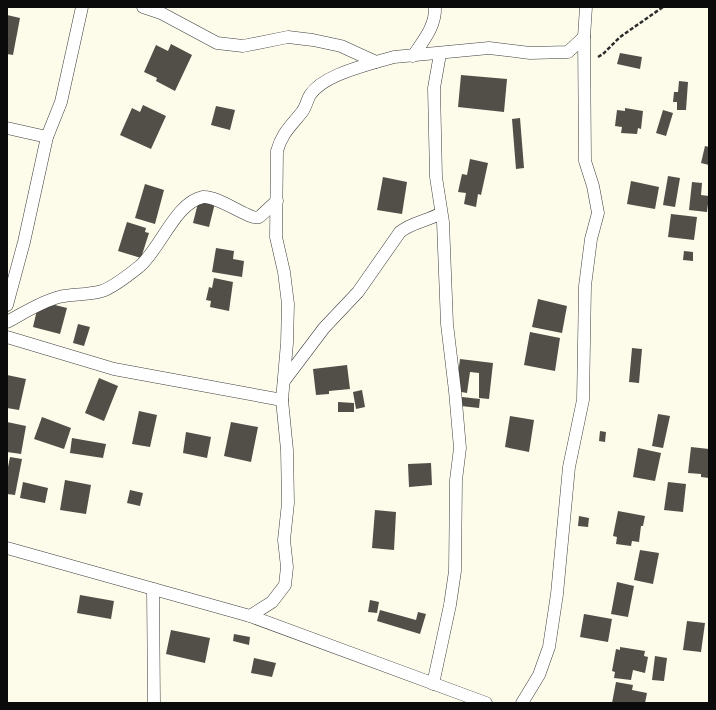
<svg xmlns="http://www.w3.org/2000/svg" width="716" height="710" viewBox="0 0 716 710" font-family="'Roboto Serif',serif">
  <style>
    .building { fill: #524e48 }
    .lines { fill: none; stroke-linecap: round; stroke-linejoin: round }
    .street-casing { stroke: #3e3e3e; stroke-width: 13 }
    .path { stroke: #2d2d2d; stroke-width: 2.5; stroke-dasharray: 4 2; stroke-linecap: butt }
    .street { stroke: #fff; stroke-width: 12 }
  </style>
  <rect width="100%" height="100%" fill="#fdfceb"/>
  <g class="building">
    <path d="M7,15L20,18L13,55L7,54Z"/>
    <path d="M171,44L192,55L175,91L156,81L157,78L144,72L156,45L168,51Z"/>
    <path d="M620,53L642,57L640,69L617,64Z"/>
    <path d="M461,75L507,79L504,112L458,107Z"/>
    <path d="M679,81L688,82L686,110H677V102H673L674,92H678Z"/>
    <path d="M143,105L166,116L151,149L120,135L132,108L140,112Z"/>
    <path d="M216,106L235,110L230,130L211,125Z"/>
    <path d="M625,108L643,111L641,129L638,128L637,134L621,133L622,127L615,126L617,110L625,111Z"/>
    <path d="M663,110L673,113L666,136L656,133Z"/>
    <path d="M520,118L524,168L516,169L512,119Z"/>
    <path d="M705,146L709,147V165L701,163Z"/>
    <path d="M470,159L488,163L481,195L478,194L476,207L464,204L466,193L458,192L462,174L467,175Z"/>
    <path d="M668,176L680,178L675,207L663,205Z"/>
    <path d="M383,177L407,182L402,214L377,210Z"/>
    <path d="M631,181L659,187L655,209L627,204Z"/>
    <path d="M692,182L702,183L701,195L709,196L707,212L689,210Z"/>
    <path d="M145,184L164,190L155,224L135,218Z"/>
    <path d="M199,199L215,203L209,227L193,223Z"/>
    <path d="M671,214L697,217L694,240L668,237Z"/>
    <path d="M127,222L146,228L145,232L149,233L141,258L118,251Z"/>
    <path d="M216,248L234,251L233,259L244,261L242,277L212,272Z"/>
    <path d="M684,251L693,252V261L683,260Z"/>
    <path d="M214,278L233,282L229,311L210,307L211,301L206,300L209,287L212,288Z"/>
    <path d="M538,299L567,306L562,333L532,327Z"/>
    <path d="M39,301L67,308L60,334L33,327Z"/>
    <path d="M78,324L90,327L84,346L73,343Z"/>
    <path d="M530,332L560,338L555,371L524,365Z"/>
    <path d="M632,348L642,349L639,383L629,382Z"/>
    <path d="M460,359L493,363L489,399L479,398V373L470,372L467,393L456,391Z"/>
    <path d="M347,365L350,389L329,391V394L316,395L313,369Z"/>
    <path d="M7,375L26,379L19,410L7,408Z"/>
    <path d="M99,378L118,386L104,421L85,413Z"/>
    <path d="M362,390L365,407L356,409L353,392Z"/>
    <path d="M462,397L480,399L479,408L461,406Z"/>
    <path d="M338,402L354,403V412H338Z"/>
    <path d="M139,411L157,415L150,447L132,444Z"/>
    <path d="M658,414L670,416L663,448L652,446Z"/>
    <path d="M510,416L534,420L529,452L505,447Z"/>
    <path d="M42,417L71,428L64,449L34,439Z"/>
    <path d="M7,422L26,426L21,454L7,452Z"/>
    <path d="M231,422L258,427L251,462L224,456Z"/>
    <path d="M600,431L606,432L605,442L599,441Z"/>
    <path d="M186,432L211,437L207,458L183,453Z"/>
    <path d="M72,438L106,444L103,458L70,453Z"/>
    <path d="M691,447L709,449V478L701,477V474L688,473Z"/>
    <path d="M638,448L661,453L655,481L633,477Z"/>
    <path d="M10,457L22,459L15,495L7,494V472Z"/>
    <path d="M431,463L432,485L409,487L408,464Z"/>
    <path d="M65,480L91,485L86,514L60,510Z"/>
    <path d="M23,482L48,488L45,503L20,498Z"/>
    <path d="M668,482L686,484L683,512L664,510Z"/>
    <path d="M130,490L143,493L140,506L127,503Z"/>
    <path d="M375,510L396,512L394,550L372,548Z"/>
    <path d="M618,511L645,516L643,526H641L639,542L632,541L631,546L616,544L617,537L613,536Z"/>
    <path d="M579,516L589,518L588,527L578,526Z"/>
    <path d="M640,550L659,553L653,584L634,580Z"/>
    <path d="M617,582L634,586L628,617L611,614Z"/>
    <path d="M80,595L114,601L111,619L77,613Z"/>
    <path d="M370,600L379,602L377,613L368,612Z"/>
    <path d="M380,610L416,620L418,612L426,614L420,634L377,621Z"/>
    <path d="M584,614L612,619L608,642L580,637Z"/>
    <path d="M687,621L705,623L701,652L683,650Z"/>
    <path d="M171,630L210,638L205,663L166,654Z"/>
    <path d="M234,634L250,637L249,645L233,641Z"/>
    <path d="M620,647L645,651L644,656L648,657L645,673L633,670L631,680L614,678L615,672L612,671L616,649L620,650Z"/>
    <path d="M655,656L667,658L664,681L652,680Z"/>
    <path d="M254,658L276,663L272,677L251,673Z"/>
    <path d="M616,682L633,685L632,690L647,693L645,703H612Z"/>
  </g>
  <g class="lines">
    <g class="street-casing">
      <g id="street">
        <path d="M143,7L161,13L217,43L243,46L288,37L313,40L341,46L376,62L394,57L489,48L530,53L568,52L584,37"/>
        <path d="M413,56C423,41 436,26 435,7"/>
        <path d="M7,128L47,137"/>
        <path d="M7,305L24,242L47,137L61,102L82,7"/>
        <path d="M7,322C24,313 40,302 59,297C73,294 88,295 102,291C114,287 130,274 140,266C160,249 176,202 203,197C218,195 250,221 259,217C261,216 273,204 277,201"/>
        <path d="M7,337L114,369L282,400"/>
        <path d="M284,381L324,328L358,292L400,232C412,222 428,221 441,213"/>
        <path d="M7,548L250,616L486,703"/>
        <path d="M153,589L154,703"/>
        <path d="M250,616L272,602L285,585L287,567L284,540L288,503L287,450L282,400L287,343L288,304L284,272L276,237L277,151C282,133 291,126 302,112C306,107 307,100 310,95C322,77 356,68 376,62"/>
        <path d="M433,684L450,605L455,571L456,480L460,448L455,391L447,324L443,222L436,177L434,88L440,54"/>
        <path d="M522,703L539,675L549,647L557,594L569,467L583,400L585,286L591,239L598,213L593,186L585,161L584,37L586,7"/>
      </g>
    </g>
    <path class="path" d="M598,57L603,54L620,37L663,7"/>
    <use href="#street" class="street"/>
  </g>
  <rect width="716" height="710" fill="none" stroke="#0b0b0b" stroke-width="16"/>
</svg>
